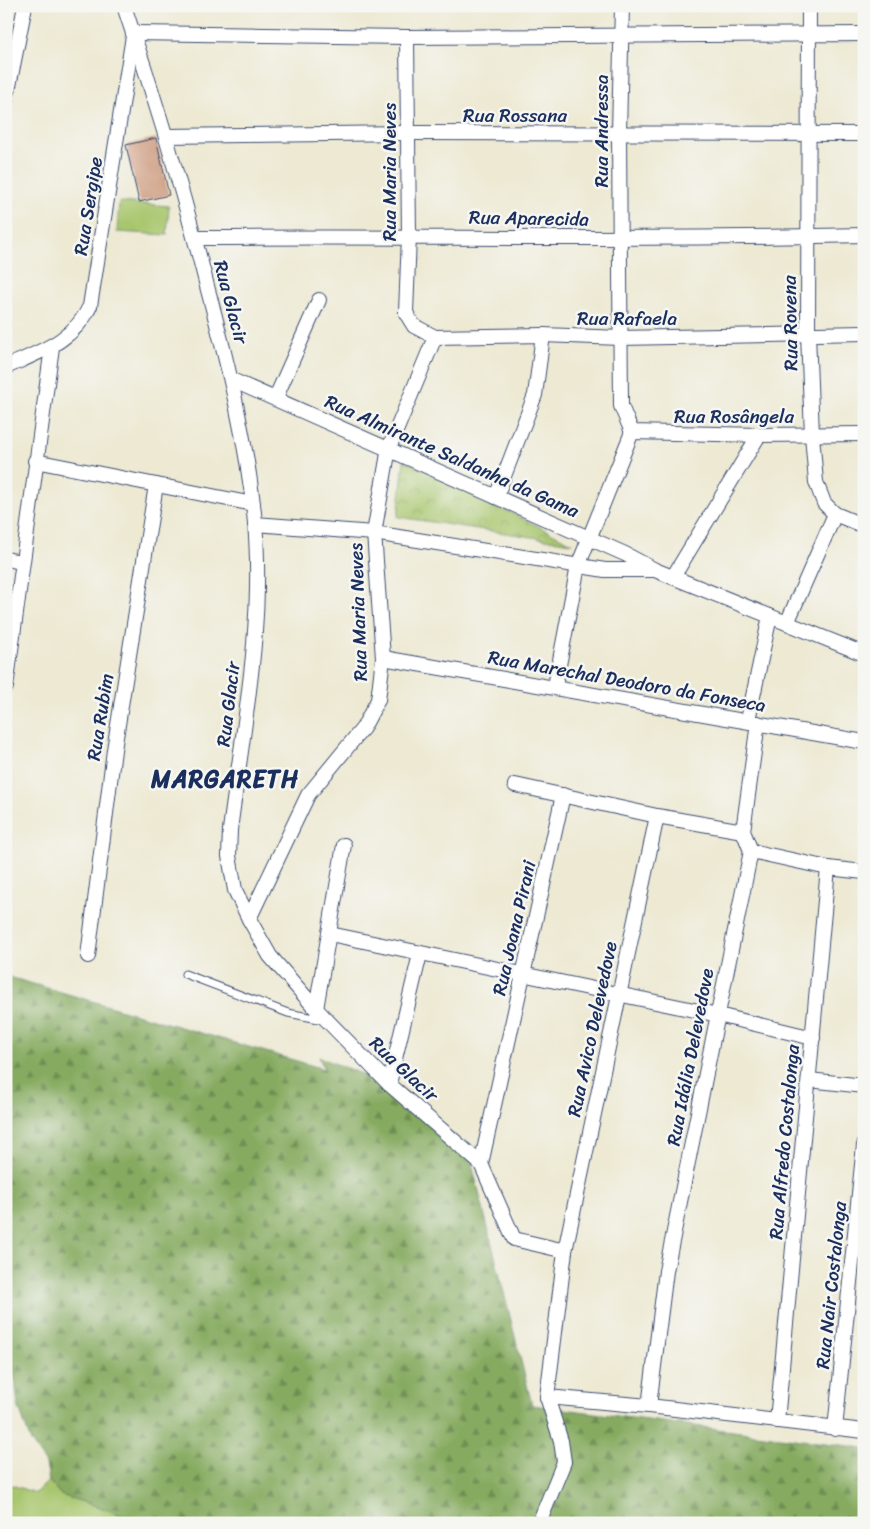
<svg xmlns="http://www.w3.org/2000/svg" width="870" height="1529" viewBox="0 0 870 1529" font-family="Sriracha,sans-serif">
  <style>
    .green { fill: #a8c66d; stroke: #627a66 }
    .forest { fill: url(#forest-firs); stroke: #506d5f }
    .park { fill: url(#park-crowns); stroke: #627a66 }
    .building { fill: #ce9b80 }
    .lines { fill: none; stroke-linecap: round; stroke-linejoin: round }
    .lane-casing { stroke: #3a4b70; stroke-width: 9 }
    .street-casing { stroke: #3a4b70; stroke-width: 16 }
    .lane { stroke: #fff; stroke-width: 7 }
    .street { stroke: #fff; stroke-width: 14 }
    .labels { text-anchor: middle; dominant-baseline: central; stroke-width: 5; stroke-linejoin: round; paint-order: stroke }
    .street-label { font-size: 19px; fill: #1b2f5e; stroke: #f6f6f2 }
    .district-label { font-size: 24px; font-weight: bold; letter-spacing: 1px; fill: #1b2f5e; stroke: #f6f6f2 }
  </style>
  <defs>
    <pattern id="forest-firs" width="22" height="20" patternUnits="userSpaceOnUse" patternTransform="scale(1.25)"><rect width="22" height="20" fill="#86ab60"/><path d="M5 1l3.5 6h-7zM16 11l3.5 6h-7z" fill="#6d8c52"/></pattern>
    <pattern id="park-crowns" width="20" height="18" patternUnits="userSpaceOnUse" patternTransform="scale(1.25)"><rect width="20" height="18" fill="#a8c66d"/><path d="M2 6a3 3 0 1 1 6 0M12 15a3 3 0 1 1 6 0" fill="none" stroke="#90aa61"/></pattern>
  </defs>
  <rect width="100%" height="100%" fill="#f6f6f2"/>
  <filter id="ink" filterUnits="userSpaceOnUse"><feTurbulence type="fractalNoise" baseFrequency=".02" numOctaves="2"/><feDisplacementMap in="SourceGraphic" scale="10" xChannelSelector="R" yChannelSelector="G"/><feConvolveMatrix kernelMatrix="1 2 1 2 8 2 1 2 1" color-interpolation-filters="sRGB"/></filter>
  <filter id="wash" filterUnits="userSpaceOnUse"><feTurbulence type="fractalNoise" baseFrequency=".0096" numOctaves="4" result="noise"/><feDisplacementMap in="SourceGraphic" scale="20" xChannelSelector="R" yChannelSelector="G"/><feGaussianBlur stdDeviation="1.12" result="paint"/><feColorMatrix in="noise" values="0 0 0 0 0 0 0 0 0 0 0 0 0 0 0 0 0 1.4 0 .05"/><feComposite in="paint" operator="in"/></filter>
  <g filter="url(#wash)">
    <rect width="100%" height="100%" fill="#ede9d3"/>
    <g class="green">
      <path d="M119,202L169,206L167,235L117,232Z"/>
      <path d="M49,1481L61,1495L106,1509L140,1523H6V1483L35,1493Z"/>
    </g>
    <path class="forest" d="M6,976L324,1069L319,1057L406,1092L468,1148L532,1405L864,1448V1523H140L106,1509L61,1495L49,1481L46,1464L31,1442L18,1405L12,1356L6,1350Z"/>
    <path class="park" d="M404,460L572,543L398,517Z"/>
    <g id="blocks">
      <path class="building" d="M156,138L169,195L139,202L126,145Z"/>
    </g>
  </g>
  <g filter="url(#ink)">
    <use href="#blocks" fill-opacity="0" stroke="#3a4b70" stroke-width="1"/>
    <g class="lines">
      <g class="lane-casing">
        <path id="lane" d="M185,974L288,1013L324,1020"/>
      </g>
      <g class="street-casing">
        <g id="street">
          <path d="M124,6C156,100 184,195 208,290C228,365 248,446 255,523C264,625 243,729 230,830L229,856L235,890L249,919L270,956L316,1009L389,1084L481,1164L514,1239L565,1251"/>
          <path d="M622,6L619,133L621,406L632,432L759,435L864,434"/>
          <path d="M134,33L407,37L864,34"/>
          <path d="M407,37L409,236L406,313L414,326L435,337L543,335L621,338L864,333"/>
          <path d="M6,101L25,6"/>
          <path d="M166,136L409,133L864,134"/>
          <path d="M195,238C418,236 641,241 864,235"/>
          <path d="M6,367C39,352 74,341 90,306L133,36"/>
          <path d="M232,380L625,554L655,570L864,654"/>
          <path d="M276,397L319,300"/>
          <path d="M35,461L253,504"/>
          <path d="M496,497L535,395L543,335"/>
          <path d="M835,514L864,526"/>
          <path d="M255,524L374,533L605,570H654"/>
          <path d="M6,559L21,562"/>
          <path d="M673,577L759,435"/>
          <path d="M787,623L835,514L824,503L816,482L812,435L808,334L809,6"/>
          <path d="M383,658L864,742"/>
          <path d="M555,686L578,566L632,432"/>
          <path d="M6,687L52,347"/>
          <path d="M748,720L770,616"/>
          <path d="M758,723L743,831L751,851L828,868L864,872"/>
          <path d="M515,785L657,816L743,831"/>
          <path d="M249,919L308,795L363,728L378,700L383,658L374,533L389,448L435,337"/>
          <path d="M330,934L718,1015L813,1038"/>
          <path d="M88,956L114,750L156,485"/>
          <path d="M316,1009L344,845"/>
          <path d="M809,1080L864,1086"/>
          <path d="M389,1084L420,954"/>
          <path d="M481,1164L563,795"/>
          <path d="M547,1397L649,1406L864,1431"/>
          <path d="M649,1406L666,1271L751,851"/>
          <path d="M777,1421L828,868"/>
          <path d="M835,1429L864,1145"/>
          <path d="M539,1523L564,1462L561,1441L547,1397L565,1251L657,816"/>
        </g>
      </g>
      <use href="#lane" class="lane"/>
      <use href="#street" class="street"/>
    </g>
  </g>
  <g class="labels">
    <g class="street-label">
      <text x="515" y="115">Rua Rossana</text>
      <text transform="translate(601 131) rotate(-90)">Rua Andressa</text>
      <text transform="translate(389 172) rotate(-90)">Rua Maria Neves</text>
      <text transform="translate(88 206) rotate(-81)">Rua Sergipe</text>
      <text transform="translate(529 218) rotate(1)">Rua Aparecida</text>
      <text transform="translate(231 302) rotate(75)">Rua Glacir</text>
      <text x="627" y="318">Rua Rafaela</text>
      <text transform="translate(790 323) rotate(-91)">Rua Rovena</text>
      <text x="734" y="416">Rua Rosângela</text>
      <text transform="translate(452 456) rotate(24)">Rua Almirante Saldanha da Gama</text>
      <text transform="translate(358 612) rotate(-92)">Rua Maria Neves</text>
      <text transform="translate(627 681) rotate(10)">Rua Marechal Deodoro da Fonseca</text>
      <text transform="translate(228 704) rotate(-83)">Rua Glacir</text>
      <text transform="translate(100 717) rotate(-81)">Rua Rubim</text>
      <text transform="translate(514 928) rotate(-77)">Rua Joana Pirani</text>
      <text transform="translate(592 1029) rotate(-78)">Rua Avico Delevedove</text>
      <text transform="translate(690 1057) rotate(-79)">Rua Idália Delevedove</text>
      <text transform="translate(404 1069) rotate(43)">Rua Glacir</text>
      <text transform="translate(784 1142) rotate(-85)">Rua Alfredo Costalonga</text>
      <text transform="translate(831 1285) rotate(-84)">Rua Nair Costalonga</text>
    </g>
    <g class="district-label">
      <text x="225" y="779">MARGARETH</text>
    </g>
  </g>
  <rect width="870" height="1529" fill="none" stroke="#f6f6f2" stroke-width="25"/>
</svg>
